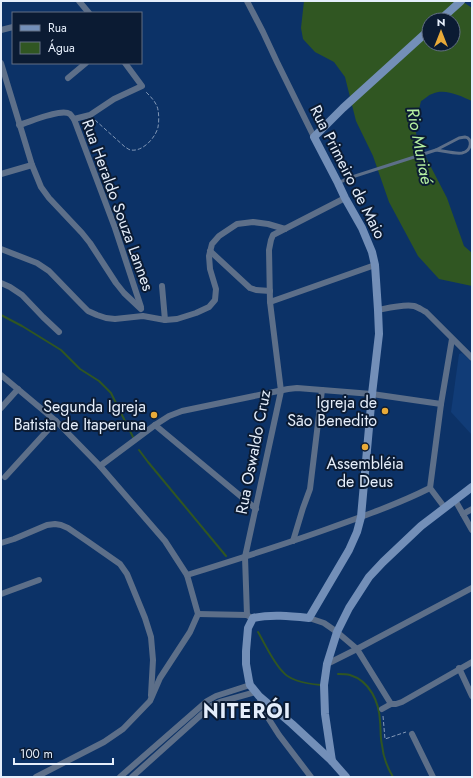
<svg xmlns="http://www.w3.org/2000/svg" width="473" height="778" viewBox="0 0 473 778" font-family="Jost,sans-serif">
  <style>
    .built { fill: #113c77 }
    .water { fill: #305622; fill-rule: evenodd }
    .lines { fill: none; stroke-linecap: round; stroke-linejoin: round }
    .stream { stroke: #305622; stroke-width: 2 }
    .path { stroke: #8298b7; stroke-width: 1; stroke-dasharray: 4 2; stroke-linecap: butt }
    .lane { stroke: #5d6f89; stroke-width: 3 }
    .street { stroke: #5d6f89; stroke-width: 6 }
    .secondary { stroke: #738fb8; stroke-width: 8 }
    .poi-dot { fill: #e9aa38; stroke: #0b1b33; stroke-width: 1.5 }
    .labels { text-anchor: middle; dominant-baseline: central; stroke-width: 4; stroke-linejoin: round; paint-order: stroke }
    .street-label { font-size: 16px; fill: #e5eefb; stroke: #0b1b33 }
    .poi-label { font-size: 16px; fill: #e5eefb; stroke: #0b1b33; text-anchor: end }
    .water-label { font-size: 17px; font-style: italic; fill: #b5f0a1; stroke: #0b1b33 }
    .district-label { font-size: 20px; font-weight: bold; letter-spacing: 1px; fill: #e5eefb; stroke: #0b1b33 }
  </style>
  <rect width="100%" height="100%" fill="#0c3267"/>
  <path class="built" d="M462,353L472,362V435L451,412L459,354Z"/>
  <path class="water" d="M304,1H462L472,8V101C460,96 445,88 432,94C428,95 425,99 421,101L416,122V133L419,144L447,198L464,246L472,253V286L439,279L418,256L389,202L373,156L356,121L345,77L334,62L315,52L303,39L301,28ZM429,20H453V44H429Z"/>
  <g class="lines">
    <g class="stream">
      <path d="M1,315L22,326L61,350L80,369L99,381L111,393L133,437"/>
      <path d="M139,450L148,462L226,556"/>
      <path d="M258,632C265,644 273,662 283,672C291,682 309,684 321,685"/>
      <path d="M338,674C342,674 346,674 350,675C370,681 379,702 380,721C381,729 380,737 382,745C383,756 387,767 393,777"/>
    </g>
    <g class="path">
      <path d="M95,120L125,147C127,148 129,150 131,150C143,152 156,137 158,127C159,122 159,115 158,110C157,103 151,97 146,92"/>
      <path d="M383,716L385,739L406,732"/>
    </g>
    <g class="lane">
      <path d="M465,137C473,138 472,151 462,153C454,154 444,151 436,150L459,138Z"/>
      <path d="M340,182L352,177L436,150"/>
    </g>
    <g class="street">
      <path d="M79,1L89,13"/>
      <path d="M247,1L263,32L277,62L314,137"/>
      <path d="M1,30L13,27"/>
      <path d="M1,63L32,165L41,187L49,198L82,233L90,243L116,283L124,293L141,309"/>
      <path d="M68,78L86,63"/>
      <path d="M74,119L90,115L114,99L142,86L125,63"/>
      <path d="M19,125C30,122 61,108 70,114C71,115 73,118 74,119L115,228L141,307"/>
      <path d="M1,174L32,165"/>
      <path d="M1,249L37,263L49,271L81,304L88,311L97,315L106,318L115,319L143,316L165,320L177,319L196,313L209,307L215,300L216,289L210,269L209,256L212,244L219,236L237,224L253,222L268,224L285,229"/>
      <path d="M210,251L250,288L256,290L270,291"/>
      <path d="M1,283L10,287L22,295L43,317L59,332"/>
      <path d="M162,286L165,320"/>
      <path d="M270,302L375,265"/>
      <path d="M378,310C388,308 404,304 414,306C418,307 422,310 426,312L472,358"/>
      <path d="M1,375L56,421L100,466L165,541L187,575L198,614L190,632L160,678L150,701L123,729L104,742L36,777"/>
      <path d="M1,408L18,389"/>
      <path d="M155,425L256,509"/>
      <path d="M100,466L155,425L169,416L182,411L288,389L297,388L372,394L441,404"/>
      <path d="M5,477L56,421"/>
      <path d="M455,500L472,530"/>
      <path d="M445,508L430,488L441,404L452,339"/>
      <path d="M463,514L472,509"/>
      <path d="M293,541L303,508L310,489L322,390"/>
      <path d="M1,543L14,539L47,525L55,524L61,525L68,528L87,541L120,564L127,574L145,618L151,637L153,660L151,695"/>
      <path d="M187,575C235,560 283,545 330,528C364,516 398,504 430,488"/>
      <path d="M1,594L39,580"/>
      <path d="M198,614L247,615L250,617"/>
      <path d="M247,615L245,557L281,391L270,302L269,250L271,240L273,235L345,198"/>
      <path d="M309,618L324,623L337,632L357,649L391,704"/>
      <path d="M327,664L357,649L472,588"/>
      <path d="M459,668L472,696"/>
      <path d="M259,696L263,710L279,735L311,777"/>
      <path d="M382,709L391,704H396L402,702L472,662"/>
      <path d="M412,734L433,777"/>
      <path d="M120,777L207,701L216,696L250,685"/>
      <path d="M132,777L211,706L220,702L256,692"/>
    </g>
    <g class="secondary">
      <path d="M440,20L461,1"/>
      <path d="M332,761L325,714L324,685L327,664L337,632L349,608L369,577L383,562L421,526L472,487"/>
      <path d="M346,777L332,761L292,724L259,696L250,685L249,681L246,664V651L248,628L253,618C271,614 290,616 309,618L349,550L357,532L361,517L372,394L379,334L378,310L375,265L372,252L362,228L345,198L338,183L314,137L343,108L429,30"/>
    </g>
  </g>
  <g class="poi-dot">
    <circle cx="385" cy="411" r="4"/>
    <circle cx="154" cy="415" r="4"/>
    <circle cx="365" cy="447" r="4"/>
  </g>
  <g class="labels">
    <g class="street-label">
      <text transform="translate(348 172) rotate(63)">Rua Primeiro de Maio</text>
      <text transform="translate(118 205) rotate(70)">Rua Heraldo Souza Lannes</text>
      <text transform="translate(253 452) rotate(-79)">Rua Oswaldo Cruz</text>
    </g>
    <g class="poi-label">
      <text x="377" y="402">Igreja de<tspan x="377" dy="18">São Benedito</tspan></text>
      <text x="146" y="406">Segunda Igreja<tspan x="146" dy="18">Batista de Itaperuna</tspan></text>
      <text x="365" y="463" text-anchor="middle">Assembléia<tspan x="365" dy="18">de Deus</tspan></text>
    </g>
    <g class="water-label">
      <text transform="translate(420 146) rotate(79)">Rio Muriaé</text>
    </g>
    <g class="district-label">
      <text x="247" y="711">NITERÓI</text>
    </g>
  </g>
  <rect width="473" height="778" fill="none" stroke="#e5eefb" stroke-width="4"/>
  <rect x="12" y="12" width="130" height="52" fill="#0b1b33" stroke="#626f83"/>
  <rect x="20" y="25" width="20" height="6" fill="#738fb8" stroke="#626f83"/>
  <text x="48" y="32" font-size="12" fill="#e5eefb">Rua</text>
  <rect x="20" y="42" width="20" height="12" fill="#305622" stroke="#626f83"/>
  <text x="48" y="52" font-size="12" fill="#e5eefb">Água</text>
  <g transform="translate(441 32)"><circle r="19" fill="#0b1b33" stroke="#626f83"/>
  <path d="M0-3L7 15L0 10L-7 15Z" fill="#e9aa38"/>
  <text y="-6" font-size="11" font-weight="bold" text-anchor="middle" fill="#e5eefb">N</text>
  </g>
  <path d="M14 758v6h99v-6" fill="none" stroke="#e5eefb" stroke-width="2"/>
  <text x="20" y="758" font-size="12" fill="#e5eefb" stroke="#0b1b33" stroke-width="3" paint-order="stroke">100 m</text>
</svg>
